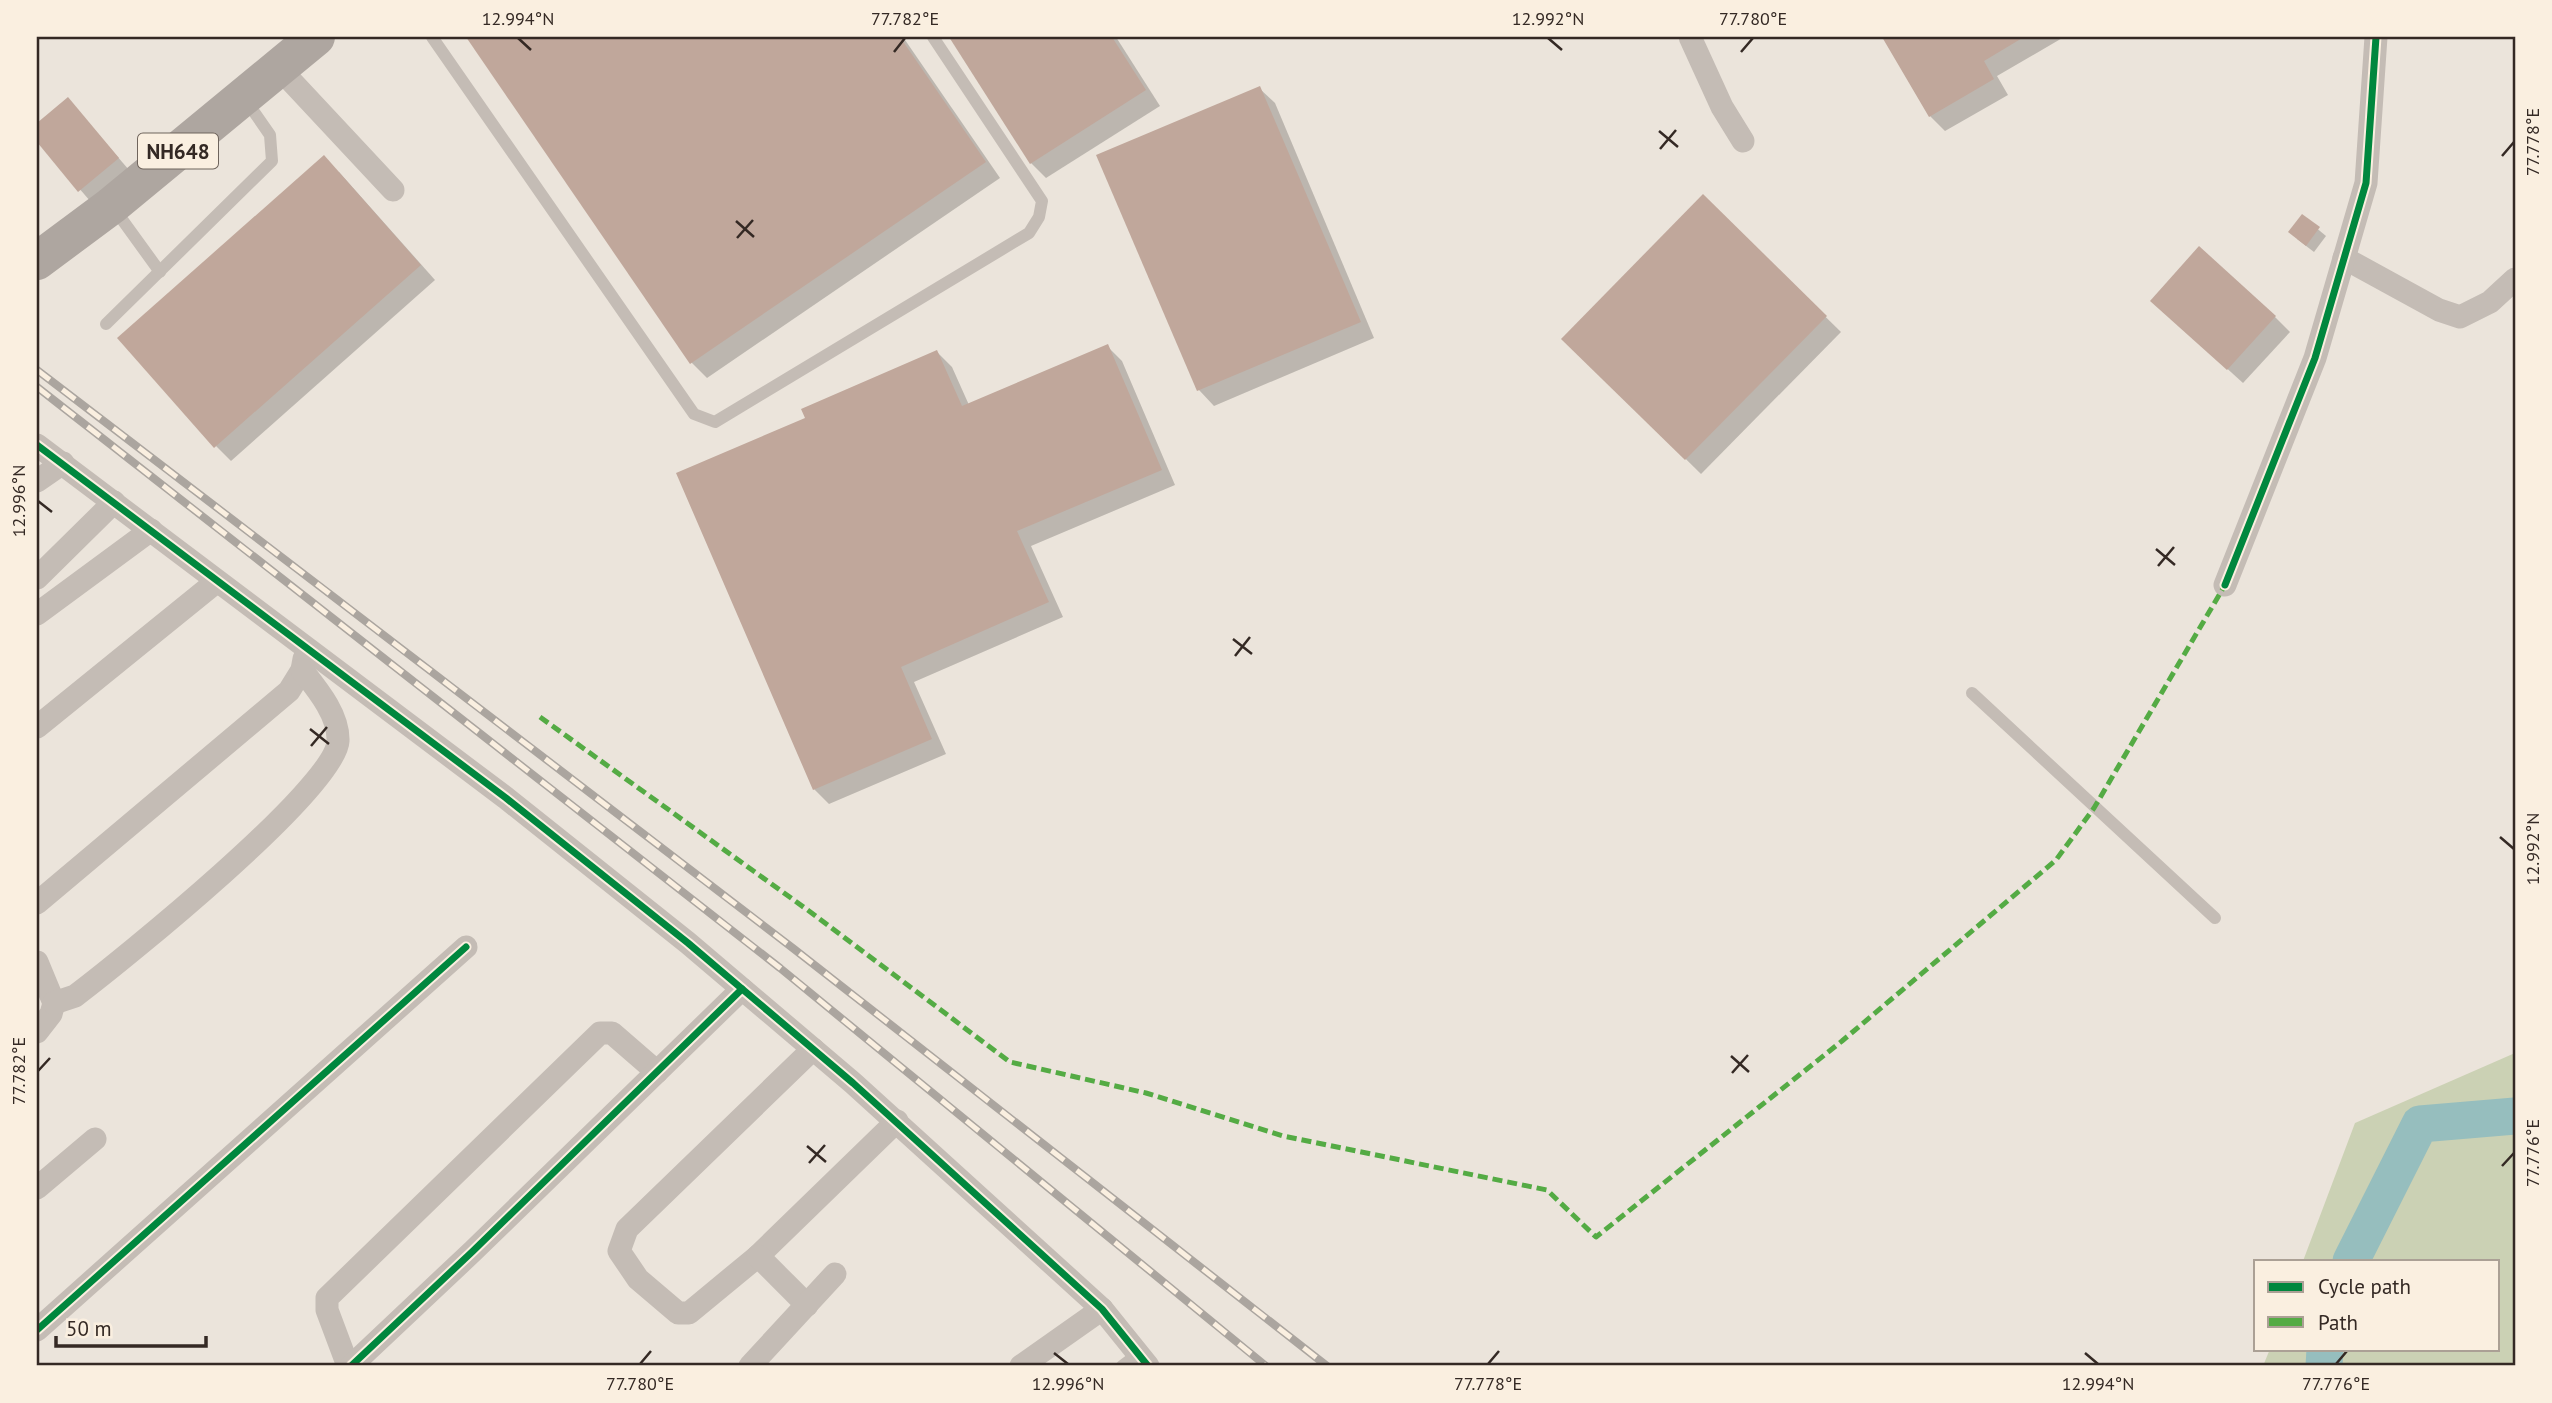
<svg xmlns="http://www.w3.org/2000/svg" width="2552" height="1403" viewBox="0 0 2552 1403" font-family="'PT Sans',sans-serif">
  <style>
    .green { fill: #cbd1b4 }
    .shadow { fill: #0003 }
    .lines { fill: none; stroke-linecap: round; stroke-linejoin: round }
    .river { stroke: #96bebe; stroke-width: 37 }
    .building { fill: #c0a79b }
    .service { stroke: #c4bcb5; stroke-width: 12 }
    .minor { stroke: #c4bcb5; stroke-width: 23 }
    .trunk { stroke: #aea6a0; stroke-width: 38 }
    .rail-casing { stroke: #aba59f; stroke-width: 8 }
    .rail { stroke: #faefe0; stroke-width: 5; stroke-dasharray: 16; stroke-linecap: butt }
    .quiet { stroke: #54ab44; stroke-width: 5; stroke-dasharray: 10 5; stroke-linecap: butt }
    .cycleway-casing { stroke: #faefe0; stroke-width: 11 }
    .cycleway { stroke: #00873e; stroke-width: 7 }
    .ticks { fill: none; stroke: #342924; stroke-width: 2.5 }
    .labels { text-anchor: middle; dominant-baseline: central; stroke-width: 7; stroke-linejoin: round; paint-order: stroke }
    .shield { fill: #faefe0; stroke: #6f645c; stroke-width: 2 }
    .shield-label { font-size: 21px; font-weight: bold; fill: #342924 }
    .neatline { fill: none; stroke: #342924; stroke-width: 2.5 }
    .ticks-label { font-size: 18px; text-anchor: middle; fill: #342924 }
  </style>
  <rect width="100%" height="100%" fill="#ebe4db"/>
  <path class="green" d="M2515,1053V1366H2263L2270,1349H2498V1261H2303L2355,1123Z"/>
  <g class="shadow">
    <path d="M469,37H903L1000,178L707,378L692,363Z"/>
    <path d="M951,37H1116L1160,106L1046,178L1031,163Z"/>
    <path d="M1884,37H2064L1997,76L2008,95L1945,131L1930,116Z"/>
    <path d="M1259,88L1275,103L1374,338L1214,406L1199,390L1098,156Z"/>
    <path d="M68,99L129,170L91,202L37,140V125Z"/>
    <path d="M339,172L435,280L231,461L216,446Z"/>
    <path d="M1703,197L1841,332L1701,474L1564,339Z"/>
    <path d="M2302,216L2326,236L2314,252L2297,239Z"/>
    <path d="M2168,315L2275,317L2290,332L2243,383Z"/>
    <path d="M1107,346L1122,361L1175,485L1031,546L1063,617L914,682L946,754L829,804L814,789L807,419L937,352L952,367L969,405Z"/>
  </g>
  <g class="lines">
    <g class="river">
      <path d="M2351,1261L2420,1124L2515,1116"/>
      <path d="M2324,1366L2325,1349"/>
    </g>
  </g>
  <g class="building">
    <path d="M466,37H900L986,162L690,364Z"/>
    <path d="M949,37H1112L1146,90L1030,164Z"/>
    <path d="M1882,37H2024L1984,61L1994,79L1929,117Z"/>
    <path d="M1260,86L1361,322L1197,391L1096,155Z"/>
    <path d="M68,97L119,158L78,192L37,142V123Z"/>
    <path d="M324,155L421,265L214,448L117,338Z"/>
    <path d="M1703,194L1827,316L1685,460L1561,339Z"/>
    <path d="M2302,214L2320,227L2306,246L2288,232Z"/>
    <path d="M2199,246L2276,316L2227,370L2150,301Z"/>
    <path d="M1108,344L1162,470L1017,531L1049,602L901,667L932,739L813,790L676,473L805,418L801,409L937,350L962,406Z"/>
  </g>
  <g class="lines">
    <g class="service">
      <path d="M432,37L694,414L715,422L1029,233L1039,217L1042,201L933,37"/>
      <path d="M113,207L160,272"/>
      <path d="M106,324L272,161L270,135L245,99"/>
      <path d="M1972,693L2215,918"/>
      <path d="M1122,1366L1138,1354"/>
    </g>
    <g class="minor">
      <path d="M1690,37L1722,107L1743,141"/>
      <path d="M279,68L393,190"/>
      <path d="M2344,258L2439,310L2460,317L2490,302L2515,279"/>
      <path d="M37,445L506,798L688,943L853,1083L1102,1309L1148,1366"/>
      <path d="M37,481L63,463"/>
      <path d="M37,578L114,502"/>
      <path d="M2225,585L2315,358L2366,183L2376,37"/>
      <path d="M37,614L151,530"/>
      <path d="M37,727L216,582"/>
      <path d="M37,903L289,691L302,670L304,659"/>
      <path d="M37,962L54,1003L51,1014L37,1032"/>
      <path d="M54,1003L75,996C120,962 336,788 338,741C339,715 317,689 302,670"/>
      <path d="M813,1049L627,1229L619,1251L638,1279L678,1313H689L758,1256L897,1121"/>
      <path d="M37,1188L95,1139"/>
      <path d="M758,1256L807,1305"/>
      <path d="M37,1330L466,947"/>
      <path d="M348,1366L327,1310V1298L600,1033H612L657,1072"/>
      <path d="M351,1366L473,1251L742,989"/>
      <path d="M750,1366L835,1274"/>
      <path d="M1021,1366L1102,1309"/>
    </g>
    <path class="trunk" d="M37,261L111,206L316,37"/>
    <g class="rail-casing">
      <g id="rail">
        <path d="M37,370L794,949L1327,1366"/>
        <path d="M37,387L780,968L1266,1366"/>
      </g>
    </g>
    <use href="#rail" class="rail"/>
    <path class="quiet" d="M540,717L809,911L1010,1062L1146,1093L1283,1136L1547,1190L1596,1237L1842,1041L2056,860L2094,808L2225,585"/>
    <g class="cycleway-casing">
      <g id="cycleway">
        <path d="M37,445L506,798L688,943L853,1083L1102,1309L1148,1366"/>
        <path d="M2225,585L2315,358L2366,183L2376,37"/>
        <path d="M37,1330L466,947"/>
        <path d="M351,1366L473,1251L742,989"/>
      </g>
    </g>
    <use href="#cycleway" class="cycleway"/>
  </g>
  <path class="ticks" d="M518,38L531,50M1548,38L1562,50M894,52L905,38M1741,52L1753,38M1659,131L1678,147M1660,149L1676,130M2502,156L2514,142M736,221L754,237M737,238L753,220M38,501L52,512M2156,549L2175,565M2158,566L2174,547M1233,639L1252,654M1235,656L1250,637M310,729L329,744M311,746L327,727M2500,837L2514,849M1731,1056L1749,1072M38,1071L50,1058M1732,1073L1748,1055M807,1146L826,1162M809,1163L825,1145M2502,1166L2514,1153M1054,1353L1068,1364M2085,1353L2098,1364M640,1364L651,1351M1488,1364L1499,1351M2336,1364L2347,1351"/>
  <g class="labels">
    <rect class="shield" x="138" y="133.5" width="80" height="35" rx="5"/>
    <g class="shield-label">
      <text x="178" y="151">NH648</text>
    </g>
  </g>
  <rect width="2552" height="1403" fill="none" stroke="#faefe0" stroke-width="77"/>
  <rect x="2254" y="1260" width="245" height="91" fill="#faefe0" stroke="#aba095" stroke-width="2"/>
  <rect x="2268" y="1282" width="35" height="10" fill="#00873e" stroke="#aba095" stroke-width="2"/>
  <text x="2318" y="1294" font-size="21" fill="#342924">Cycle path</text>
  <rect x="2268" y="1317" width="35" height="10" fill="#54ab44" stroke="#aba095" stroke-width="2"/>
  <text x="2318" y="1330" font-size="21" fill="#342924">Path</text>
  <path d="M56 1336v10h150v-10" fill="none" stroke="#342924" stroke-width="3.5"/>
  <text x="66" y="1336" font-size="21" fill="#342924" stroke="#faefe0" stroke-width="5" paint-order="stroke">50 m</text>
  <rect x="38" y="38" width="2476" height="1326" class="neatline"/>
  <g class="ticks-label">
    <text x="518" y="25">12.994°N</text>
    <text x="905" y="25">77.782°E</text>
    <text x="1548" y="25">12.992°N</text>
    <text x="1753" y="25">77.780°E</text>
    <text transform="translate(2533 142) rotate(-90)" y="6">77.778°E</text>
    <text transform="translate(19 501) rotate(-90)" y="6">12.996°N</text>
    <text transform="translate(2533 849) rotate(-90)" y="6">12.992°N</text>
    <text transform="translate(19 1071) rotate(-90)" y="6">77.782°E</text>
    <text transform="translate(2533 1153) rotate(-90)" y="6">77.776°E</text>
    <text x="640" y="1390">77.780°E</text>
    <text x="1068" y="1390">12.996°N</text>
    <text x="1488" y="1390">77.778°E</text>
    <text x="2098" y="1390">12.994°N</text>
    <text x="2336" y="1390">77.776°E</text>
  </g>
</svg>
